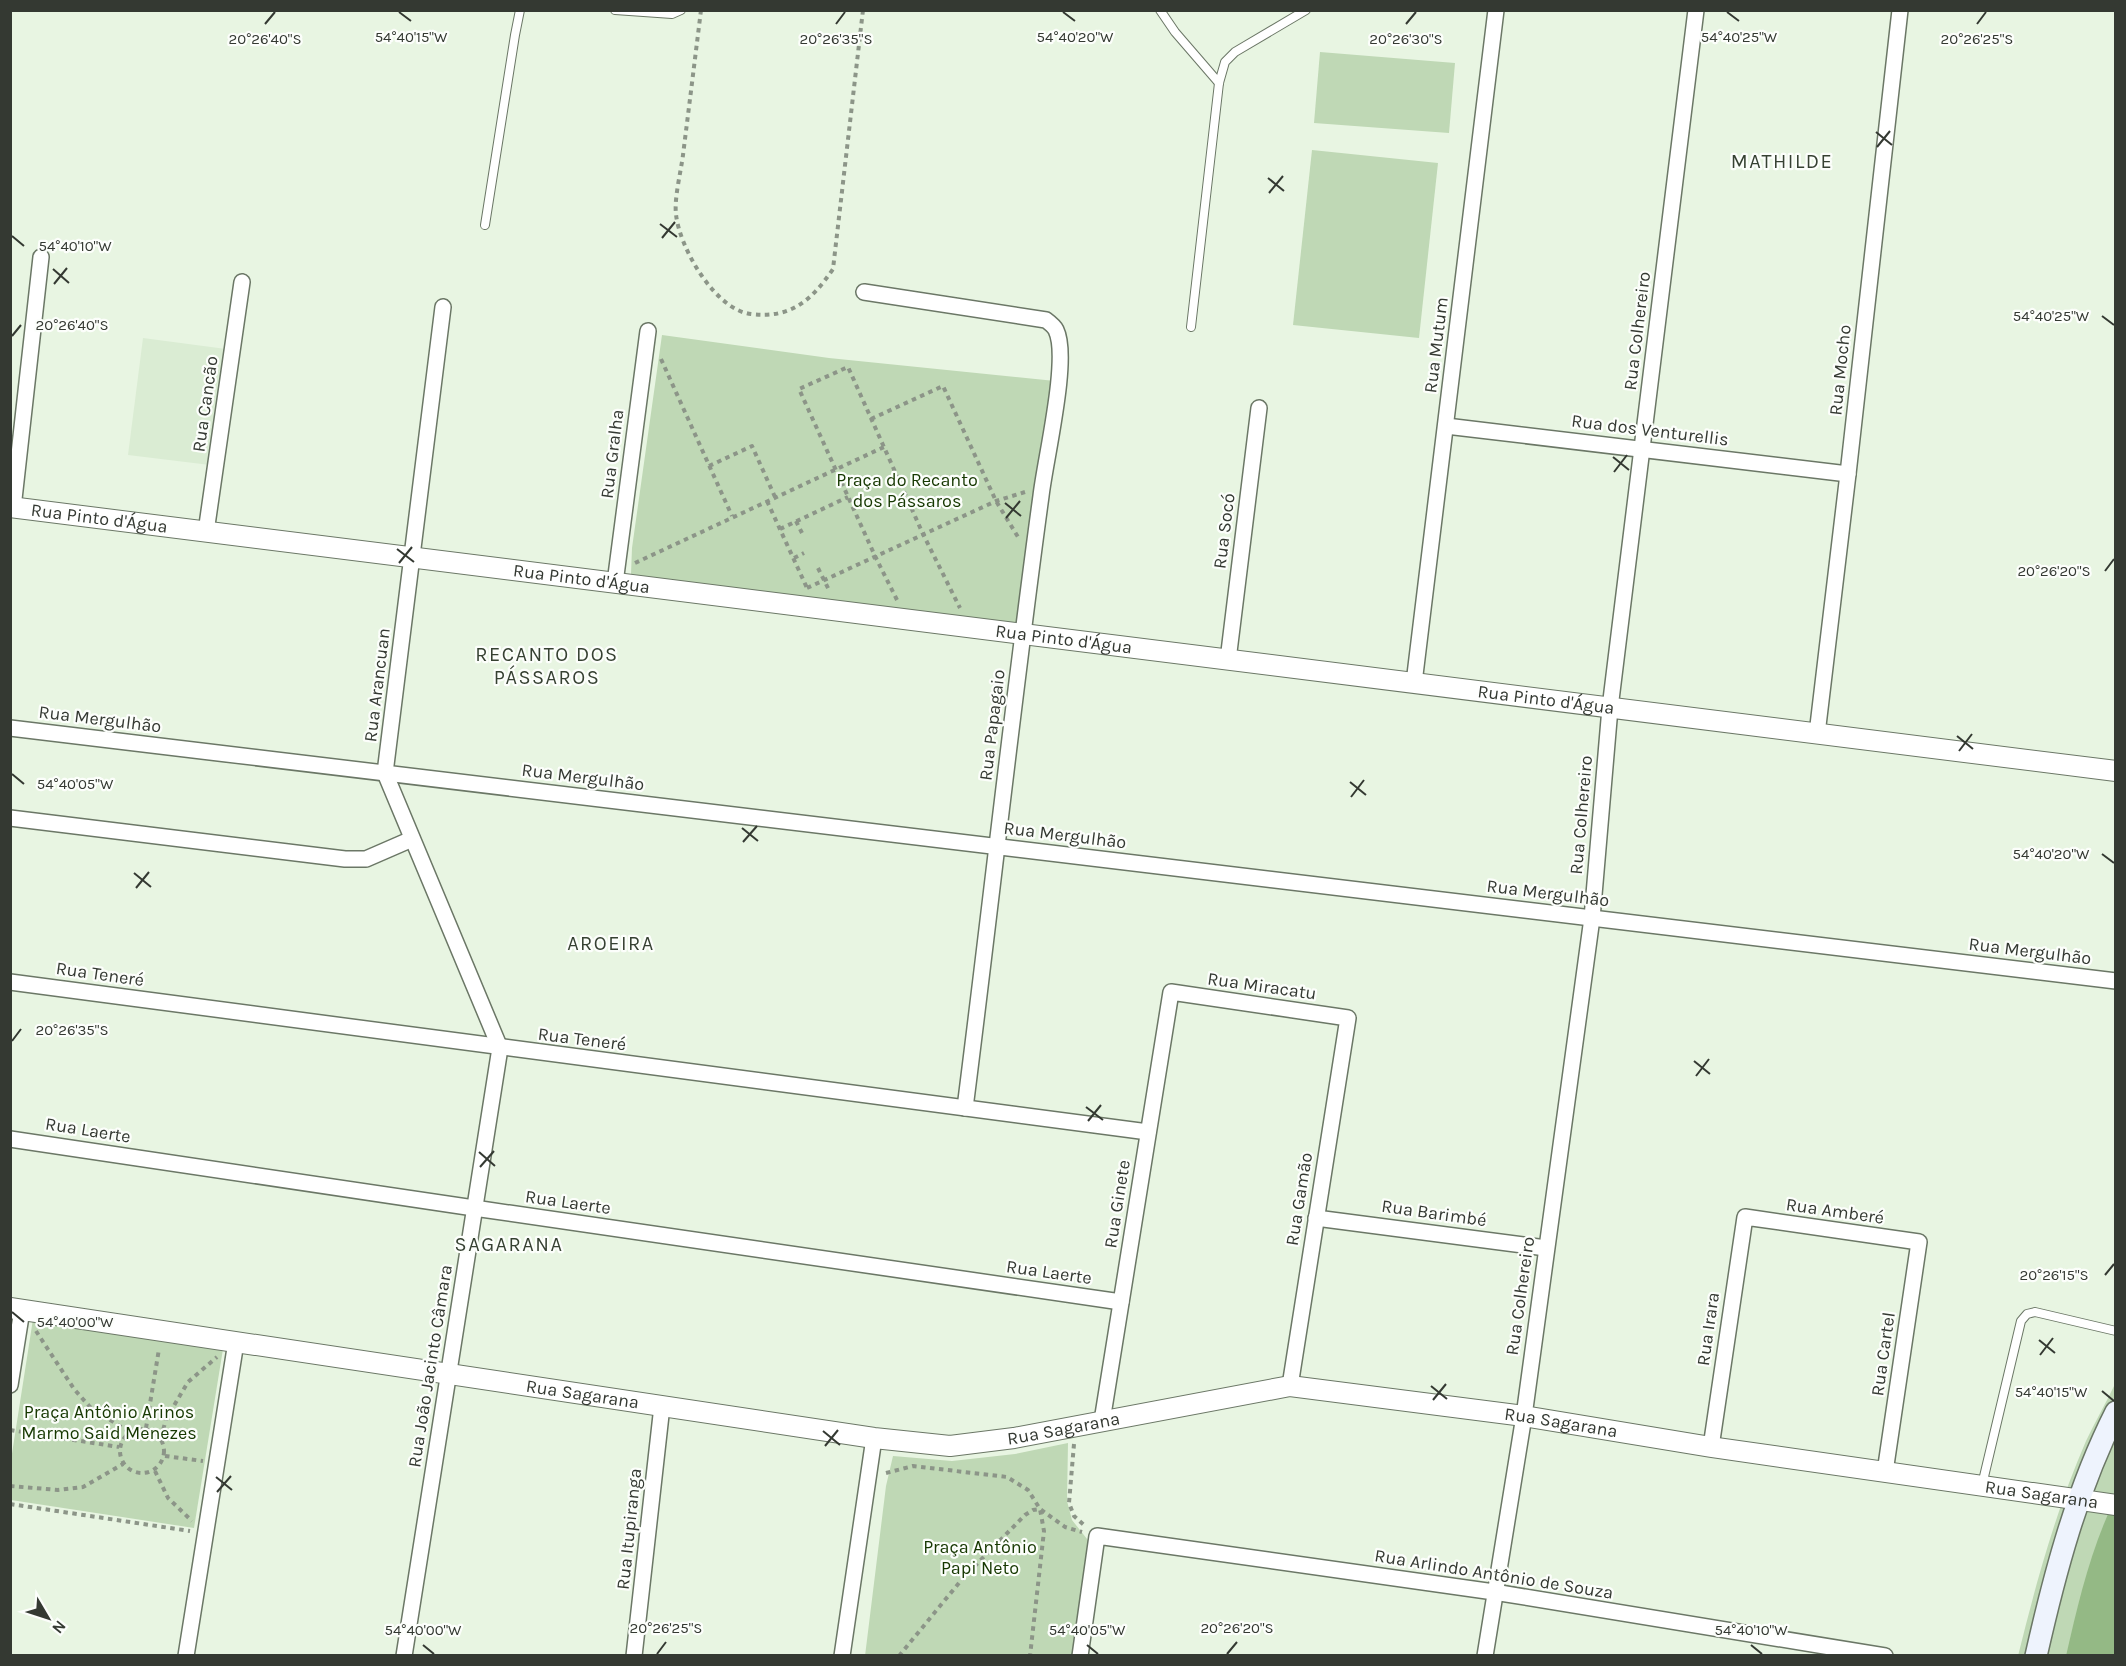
<svg xmlns="http://www.w3.org/2000/svg" width="2126" height="1666" viewBox="0 0 2126 1666" font-family="Karla,sans-serif">
  <style>
    .built { fill: #daecd3 }
    .green { fill: #bfd8b5 }
    .forest { fill: #94b985 }
    .lines { fill: none; stroke-linecap: round; stroke-linejoin: round }
    .service-casing { stroke: #6b7766; stroke-width: 10 }
    .minor-casing { stroke: #6b7766; stroke-width: 18 }
    .tertiary-casing { stroke: #6b7766; stroke-width: 22 }
    .secondary-casing { stroke: #6b7766; stroke-width: 24 }
    .path { stroke: #8c9588; stroke-width: 4; stroke-dasharray: 4.5 4.5; stroke-linecap: butt }
    .service { stroke: #fff; stroke-width: 8 }
    .minor { stroke: #fff; stroke-width: 15 }
    .tertiary { stroke: #fff; stroke-width: 20 }
    .secondary { stroke: #eef3fd; stroke-width: 21 }
    .ticks { fill: none; stroke: #343932; stroke-width: 2 }
    .labels { text-anchor: middle; dominant-baseline: central; stroke-width: 4.5; stroke-linejoin: round; paint-order: stroke }
    .street-label { font-size: 18px; fill: #343932; stroke: #fcfefb }
    .park-label { font-size: 18px; fill: #163801; stroke: #fcfefb }
    .neighbourhood-label { font-size: 20px; letter-spacing: 1.5px; fill: #364132; stroke: #fcfefb }
    .ticks-label { font-size: 15px; text-anchor: middle; fill: #343932; stroke: #fcfefb; stroke-width: 4.5; stroke-linejoin: round; paint-order: stroke }
  </style>
  <rect width="100%" height="100%" fill="#e8f5e2"/>
  <path class="built" d="M143,338L226,349L210,465L128,455Z"/>
  <g class="green">
    <path d="M1320,52L1455,63L1449,133L1314,123Z"/>
    <path d="M1312,150L1438,163L1419,338L1293,325Z"/>
    <path d="M662,335L829,358L1055,381L1018,631L840,606L631,574L632,548Z"/>
    <path d="M33,1319L223,1349L194,1528L11,1500V1460Z"/>
    <path d="M2115,1384V1655L2018,1656C2036,1583 2056,1510 2086,1441C2095,1422 2106,1403 2115,1384Z"/>
    <path d="M1068,1443L1067,1501L1072,1520L1091,1544L1075,1655L865,1656L886,1486L893,1456L952,1461L1015,1454Z"/>
  </g>
  <path class="forest" d="M2115,1499V1655L2066,1656C2078,1603 2091,1548 2115,1499Z"/>
  <g class="lines">
    <g class="service-casing">
      <g id="service">
        <path d="M615,10L672,14L681,10"/>
        <path d="M1160,10L1175,32L1219,83"/>
        <path d="M485,225L515,35L520,10"/>
        <path d="M1191,327L1219,83L1225,62L1235,52L1306,10"/>
        <path d="M1982,1485L2021,1321L2027,1314L2035,1312L2116,1331"/>
      </g>
    </g>
    <g class="minor-casing">
      <g id="minor">
        <path d="M864,292L1046,320C1050,323 1054,326 1056,330C1070,358 1045,460 1041,496C1013,700 991,904 965,1108"/>
        <path d="M1446,426L1848,474"/>
        <path d="M13,508L41,257"/>
        <path d="M206,532L242,282"/>
        <path d="M615,583L648,331"/>
        <path d="M1228,660L1259,408"/>
        <path d="M1414,683L1496,10"/>
        <path d="M10,728L2116,981"/>
        <path d="M1817,734L1848,474L1900,10"/>
        <path d="M10,818L345,859H366L412,839"/>
        <path d="M10,982L1148,1132"/>
        <path d="M10,1139L474,1208L1121,1302"/>
        <path d="M1316,1218L1546,1248"/>
        <path d="M10,1385L22,1310"/>
        <path d="M1102,1421L1171,992L1348,1018L1290,1386"/>
        <path d="M1711,1447L1745,1217L1919,1242L1885,1472"/>
        <path d="M186,1656L236,1342"/>
        <path d="M404,1656L500,1048L385,773L443,307"/>
        <path d="M634,1656L662,1406"/>
        <path d="M842,1656L874,1438"/>
        <path d="M1080,1656L1097,1536L1494,1592L1885,1656"/>
        <path d="M1485,1656L1524,1416L1592,918L1610,708L1696,10"/>
      </g>
    </g>
    <g class="tertiary-casing">
      <g id="tertiary">
        <path id="s1" d="M10,507L2116,771"/>
        <path id="s2" d="M10,1308L874,1438L950,1446L1014,1438L1290,1386L1524,1416L1711,1447L2116,1505"/>
      </g>
    </g>
    <g class="secondary-casing">
      <path id="secondary" d="M2036,1656C2055,1572 2077,1489 2116,1412"/>
    </g>
    <g class="path">
      <path d="M701,10C695,59 689,107 683,155C681,171 674,199 676,214C679,247 715,310 751,314C791,319 812,300 833,269L863,10"/>
      <path d="M661,359L732,516"/>
      <path d="M871,419L943,386L996,501L1018,537"/>
      <path d="M709,466L752,446L775,497"/>
      <path d="M767,501L807,588"/>
      <path d="M796,521L802,533"/>
      <path d="M780,529L848,497"/>
      <path d="M794,558L804,553"/>
      <path d="M635,563L884,447"/>
      <path d="M818,568L830,592"/>
      <path d="M807,588L996,501L1025,492"/>
      <path d="M897,600L875,556L799,389L848,367L923,534L960,608"/>
      <path d="M36,1331L74,1389L90,1407L129,1432"/>
      <path d="M146,1428L159,1349"/>
      <circle cx="142" cy="1451" r="22"/>
      <path d="M10,1430L119,1447"/>
      <path d="M161,1438L166,1419L188,1382L217,1357"/>
      <path d="M1074,1444L1069,1503L1074,1516L1085,1526"/>
      <path d="M165,1456L203,1461"/>
      <path d="M155,1471L168,1498L192,1521"/>
      <path d="M886,1473L913,1466L1007,1477L1028,1490L1040,1509L1044,1531L1030,1656"/>
      <path d="M10,1486L58,1490L83,1487L123,1464"/>
      <path d="M10,1504L190,1531"/>
      <path d="M899,1656L963,1578L1025,1515L1033,1510L1040,1509L1065,1527L1082,1532"/>
    </g>
    <use href="#service" class="service"/>
    <use href="#minor" class="minor"/>
    <use href="#tertiary" class="tertiary"/>
    <use href="#secondary" class="secondary"/>
  </g>
  <path class="ticks" d="M399,12L411,21M1063,12L1075,21M1727,12L1739,21M265,24L275,12M836,24L845,12M1406,24L1416,12M1977,24L1986,12M1876,132L1892,145M1877,147L1890,131M1268,178L1284,191M1269,193L1283,176M660,224L677,237M12,236L24,246M662,238L675,222M53,269L69,283M54,284L67,268M2102,316L2114,325M12,336L21,325M1613,457L1629,470M1614,472L1627,455M1005,503L1021,516M1006,518L1020,501M397,549L414,562M399,563L412,547M2105,571L2114,559M1957,736L1973,749M1959,751L1972,734M12,774L24,784M1350,782L1366,795M1351,797L1364,780M742,828L758,841M743,842L757,826M2102,854L2114,863M134,873L151,887M136,888L149,872M12,1041L21,1029M1694,1061L1710,1074M1696,1076L1709,1059M1086,1107L1103,1120M1088,1121L1101,1105M479,1152L495,1166M480,1167L494,1151M2105,1275L2114,1264M12,1312L24,1322M2039,1340L2055,1353M2040,1355L2053,1338M1431,1386L1447,1399M2102,1391L2114,1401M1433,1400L1446,1384M823,1431L840,1445M825,1446L838,1430M216,1477L232,1490M217,1492L231,1476M423,1645L434,1654M1087,1645L1098,1654M1751,1645L1762,1654M657,1654L666,1642M1227,1654L1237,1642"/>
  <g class="labels">
    <g class="street-label">
      <text transform="translate(1637 331) rotate(-83)">Rua Colhereiro</text>
      <text transform="translate(1436 345) rotate(-83)">Rua Mutum</text>
      <text transform="translate(1840 370) rotate(-84)">Rua Mocho</text>
      <text transform="translate(205 404) rotate(-82)">Rua Cancão</text>
      <text transform="translate(1650 430) rotate(7)">Rua dos Venturellis</text>
      <text transform="translate(612 454) rotate(-83)">Rua Gralha</text>
      <text stroke="none"><textPath href="#s1" startOffset="90">Rua Pinto d'Água</textPath></text>
      <text transform="translate(1224 531) rotate(-83)">Rua Socó</text>
      <text stroke="none"><textPath href="#s1" startOffset="576">Rua Pinto d'Água</textPath></text>
      <text stroke="none"><textPath href="#s1" startOffset="1062">Rua Pinto d'Água</textPath></text>
      <text transform="translate(377 685) rotate(-83)">Rua Arancuan</text>
      <text stroke="none"><textPath href="#s1" startOffset="1548">Rua Pinto d'Água</textPath></text>
      <text transform="translate(100 719) rotate(7)">Rua Mergulhão</text>
      <text transform="translate(992 725) rotate(-83)">Rua Papagaio</text>
      <text transform="translate(583 777) rotate(7)">Rua Mergulhão</text>
      <text transform="translate(1581 815) rotate(-85)">Rua Colhereiro</text>
      <text transform="translate(1065 835) rotate(7)">Rua Mergulhão</text>
      <text transform="translate(1548 893) rotate(7)">Rua Mergulhão</text>
      <text transform="translate(2030 951) rotate(7)">Rua Mergulhão</text>
      <text transform="translate(100 974) rotate(8)">Rua Teneré</text>
      <text transform="translate(1262 986) rotate(8)">Rua Miracatu</text>
      <text transform="translate(582 1039) rotate(7)">Rua Teneré</text>
      <text transform="translate(88 1130) rotate(9)">Rua Laerte</text>
      <text transform="translate(1299 1199) rotate(-81)">Rua Gamão</text>
      <text transform="translate(568 1202) rotate(8)">Rua Laerte</text>
      <text transform="translate(1117 1204) rotate(-81)">Rua Ginete</text>
      <text transform="translate(1835 1211) rotate(8)">Rua Amberé</text>
      <text transform="translate(1434 1213) rotate(8)">Rua Barimbé</text>
      <text transform="translate(1049 1272) rotate(8)">Rua Laerte</text>
      <text transform="translate(1520 1296) rotate(-82)">Rua Colhereiro</text>
      <text transform="translate(1708 1329) rotate(-82)">Rua Irara</text>
      <text transform="translate(1883 1354) rotate(-82)">Rua Cartel</text>
      <text transform="translate(430 1366) rotate(-81)">Rua João Jacinto Câmara</text>
      <text stroke="none"><textPath href="#s2" startOffset="579">Rua Sagarana</textPath></text>
      <text stroke="none"><textPath href="#s2" startOffset="1569">Rua Sagarana</textPath></text>
      <text stroke="none"><textPath href="#s2" startOffset="1065">Rua Sagarana</textPath></text>
      <text stroke="none"><textPath href="#s2" startOffset="2055">Rua Sagarana</textPath></text>
      <text transform="translate(629 1529) rotate(-84)">Rua Itupiranga</text>
      <text transform="translate(1494 1574) rotate(9)">Rua Arlindo Antônio de Souza</text>
    </g>
    <g class="park-label">
      <text x="907" y="480">Praça do Recanto<tspan x="907" dy="21">dos Pássaros</tspan></text>
      <text x="109" y="1412">Praça Antônio Arinos<tspan x="109" dy="21">Marmo Said Menezes</tspan></text>
      <text x="980" y="1547">Praça Antônio<tspan x="980" dy="21">Papi Neto</tspan></text>
    </g>
    <g class="neighbourhood-label">
      <text x="1782" y="161">MATHILDE</text>
      <text x="547" y="654">RECANTO DOS<tspan x="547" dy="23">PÁSSAROS</tspan></text>
      <text x="611" y="943">AROEIRA</text>
      <text x="509" y="1244">SAGARANA</text>
    </g>
  </g>
  <g class="ticks-label">
    <text x="411" y="42">54°40'15"W</text>
    <text x="1075" y="42">54°40'20"W</text>
    <text x="1739" y="42">54°40'25"W</text>
    <text x="265" y="44">20°26'40"S</text>
    <text x="836" y="44">20°26'35"S</text>
    <text x="1406" y="44">20°26'30"S</text>
    <text x="1977" y="44">20°26'25"S</text>
    <text x="75" y="251">54°40'10"W</text>
    <text x="2051" y="321">54°40'25"W</text>
    <text x="72" y="330">20°26'40"S</text>
    <text x="2054" y="576">20°26'20"S</text>
    <text x="75" y="789">54°40'05"W</text>
    <text x="2051" y="859">54°40'20"W</text>
    <text x="72" y="1035">20°26'35"S</text>
    <text x="2054" y="1280">20°26'15"S</text>
    <text x="75" y="1327">54°40'00"W</text>
    <text x="2051" y="1397">54°40'15"W</text>
    <text x="666" y="1633">20°26'25"S</text>
    <text x="1237" y="1633">20°26'20"S</text>
    <text x="423" y="1635">54°40'00"W</text>
    <text x="1087" y="1635">54°40'05"W</text>
    <text x="1751" y="1635">54°40'10"W</text>
  </g>
  <rect width="2126" height="1666" fill="none" stroke="#343932" stroke-width="24"/>
  <g transform="translate(48 1618) rotate(129)" stroke="#fcfefb" stroke-width="4.5" paint-order="stroke">
  <path d="M0-4.5L10 22L0 15L-10 22Z" fill="#343932"/>
  <text y="-9" font-size="16" font-weight="bold" text-anchor="middle" fill="#343932">N</text>
  </g>
</svg>
